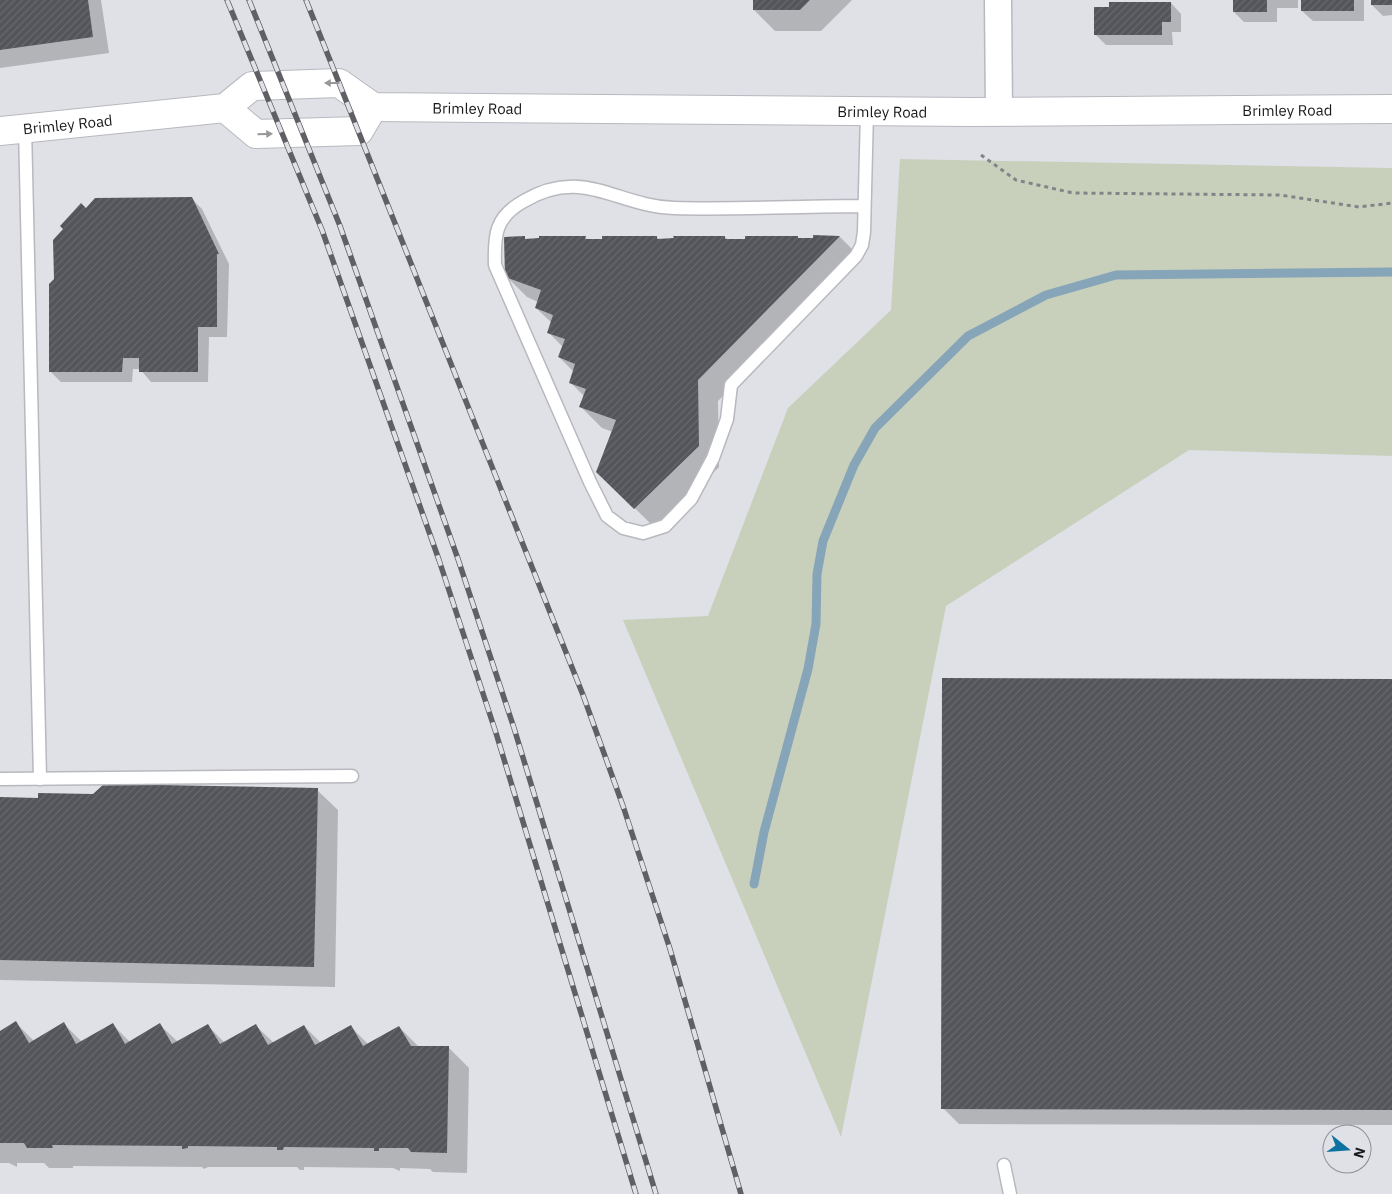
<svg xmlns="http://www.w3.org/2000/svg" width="1392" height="1194" viewBox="0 0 1392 1194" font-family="'IBM Plex Sans',sans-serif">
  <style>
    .grass { fill: #c8d0bc }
    .shadow { fill: #0003 }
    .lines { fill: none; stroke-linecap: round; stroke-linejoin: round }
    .stream { stroke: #87a5b8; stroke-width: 9 }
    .building { fill: url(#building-hatch) }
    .service-casing { stroke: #b8b9bf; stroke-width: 15 }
    .minor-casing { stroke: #b8b9bf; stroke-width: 29 }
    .secondary-casing { stroke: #b8b9bf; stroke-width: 30 }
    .path { stroke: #838488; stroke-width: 3; stroke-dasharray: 4 4; stroke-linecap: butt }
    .service { stroke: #fff; stroke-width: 12 }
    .minor { stroke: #fff; stroke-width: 26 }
    .secondary { stroke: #fff; stroke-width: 28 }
    .rail-casing { stroke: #5f6063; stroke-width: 5.5 }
    .rail { stroke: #dfe1e7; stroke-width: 4; stroke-dasharray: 11; stroke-linecap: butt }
    .oneway { fill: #979898 }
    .labels { text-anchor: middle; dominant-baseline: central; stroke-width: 5; stroke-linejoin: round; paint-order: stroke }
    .street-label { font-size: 15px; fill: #18191b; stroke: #dfe1e7 }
  </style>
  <defs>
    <pattern id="building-hatch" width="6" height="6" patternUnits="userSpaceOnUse" patternTransform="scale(1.25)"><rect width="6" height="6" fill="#54555b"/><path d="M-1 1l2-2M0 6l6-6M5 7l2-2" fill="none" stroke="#68696e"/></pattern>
  </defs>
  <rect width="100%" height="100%" fill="#dfe1e7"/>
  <path class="grass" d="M900,159L1392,168V456L1189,450L946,606L841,1137L623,620L708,616L788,408L891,310Z"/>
  <g class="shadow">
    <path d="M0,0H101L109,53L0,68Z"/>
    <path d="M754,0H852L821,31H775L754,10Z"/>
    <path d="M1234,0H1298V8H1277V22H1244L1234,12Z"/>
    <path d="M1302,0H1364V21H1313L1302,11Z"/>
    <path d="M1372,0H1392V15L1383,16L1372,5Z"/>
    <path d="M1171,3L1181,14V32H1172L1173,45H1106L1095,34L1110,8Z"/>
    <path d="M192,199L202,209L229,264L227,337H209L208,382H151L140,369H133L132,382H61L51,372L56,279L86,209Z"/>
    <path d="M585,237L588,240L657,237L659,240L725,237L728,240L797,237L800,239L814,240V237H840L860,257L718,401L719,467L656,529L598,472L613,432L602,428L581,407L585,397L570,382L574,372L559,357L563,347L548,332L552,323L536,308L538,302L527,297L506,276L541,240Z"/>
    <path d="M1392,680V1125L959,1124L943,1108Z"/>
    <path d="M317,790L338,810L335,987L0,980V798L39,799L94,795Z"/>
    <path d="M16,1023L34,1041L64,1024L82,1042L112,1024L130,1042L160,1025L178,1042L207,1025L225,1043L255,1025L274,1043L304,1026L321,1043L350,1026L369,1045L399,1027L419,1047H448L469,1068L467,1173L433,1172L430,1169L400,1168V1171L393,1168L304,1167V1170H300L297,1167H208L204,1169L202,1167L73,1166V1168H49L44,1163H17V1167L9,1163H0V1032Z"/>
  </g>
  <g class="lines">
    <path class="stream" d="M754,884L764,832L808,669L816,624L817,574L823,541L854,465L875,428L968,336L1046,295L1116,275L1392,272"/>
  </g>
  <g class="building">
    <path d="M0,0H88L93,37L0,50Z"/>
    <path d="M753,0H810L800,10H753Z"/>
    <rect x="1233" y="0" width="34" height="12"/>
    <rect x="1301" y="0" width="53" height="11"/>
    <rect x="1371" y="0" width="21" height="5"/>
    <path d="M1109,2H1171V22H1162V35H1094V7H1109Z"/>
    <path d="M192,197L219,254H217V327H198V372H139V358H123L122,372H49V284L54,279L53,240L63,229L60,226L81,203L86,208L95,198Z"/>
    <path d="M813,235L840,236L698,380L699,446L634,509L596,472L616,420L579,407L586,389L569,383L575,364L558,357L565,339L547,333L553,315L535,308L541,290L505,277L504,237L525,236V239L539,238V236H586L585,239H602V236H657V239L674,238L673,236H725V239H745V236H798V238H813Z"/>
    <path d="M942,678L1392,679V1110L941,1109Z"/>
    <path d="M104,784L318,788L314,967L0,960V797L38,798V793L93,794Z"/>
    <path d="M16,1021L29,1043L64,1022L76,1044L113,1023L125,1044L160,1023L172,1044L208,1024L220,1044L256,1024L268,1045L304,1025L315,1045L351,1025L363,1046L399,1026L411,1046H449L447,1153L411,1152L408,1148H379V1151H374V1148L284,1147L283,1150H277V1147L188,1146V1148L182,1149V1146L52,1145L53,1148H27L24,1143H0V1031Z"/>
  </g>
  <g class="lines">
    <g class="service-casing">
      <g id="service">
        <path d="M25,127L40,779"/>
        <path d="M864,206C801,206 737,210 674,208C616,206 583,166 524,201C495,217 494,235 495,265L590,482L607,516L623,528L643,533L665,526L691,499L713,458L727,419L731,385L856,256L862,245L864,232L867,111"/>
        <path d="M0,779L352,776"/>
        <path d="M1004,1165L1010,1194"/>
      </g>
    </g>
    <g class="minor-casing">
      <path id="minor" d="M998,0L999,112"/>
    </g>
    <g class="secondary-casing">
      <g id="secondary">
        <path d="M225,108L256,134L359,131L373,107"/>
        <path id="s1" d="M0,131L225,108L252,86L339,83L373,107L970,112L1392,109"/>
      </g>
    </g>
    <path class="path" d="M981,155L1016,180L1073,193L1280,195L1359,207L1392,203"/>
    <use href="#service" class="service"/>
    <use href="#minor" class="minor"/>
    <use href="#secondary" class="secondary"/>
    <g class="rail-casing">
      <g id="rail">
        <path d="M227,0L322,230L439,560L496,733L636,1194"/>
        <path d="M249,0L340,226L458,559L514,728L656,1194"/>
        <path d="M306,0L583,695L623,806L670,949L741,1194"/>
      </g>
    </g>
    <use href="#rail" class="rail"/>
  </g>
  <defs><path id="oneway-solid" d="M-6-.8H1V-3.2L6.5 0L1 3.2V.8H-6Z" transform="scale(1.25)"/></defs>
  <g class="oneway">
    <use href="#oneway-solid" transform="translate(332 83) rotate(-180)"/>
    <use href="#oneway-solid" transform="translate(265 134) rotate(-1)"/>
  </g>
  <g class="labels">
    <g class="street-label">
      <text stroke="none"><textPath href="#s1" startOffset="494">Brimley Road</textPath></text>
      <text stroke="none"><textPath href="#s1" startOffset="1304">Brimley Road</textPath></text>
      <text stroke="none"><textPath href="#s1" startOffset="899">Brimley Road</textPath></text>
      <text stroke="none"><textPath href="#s1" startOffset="68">Brimley Road</textPath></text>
    </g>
  </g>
  <g transform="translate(1347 1149) rotate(107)"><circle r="24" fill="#dfe1e7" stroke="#8f9195"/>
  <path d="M0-4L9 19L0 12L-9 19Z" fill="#0d729f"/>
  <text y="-8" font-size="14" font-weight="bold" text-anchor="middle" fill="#18191b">N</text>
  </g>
</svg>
